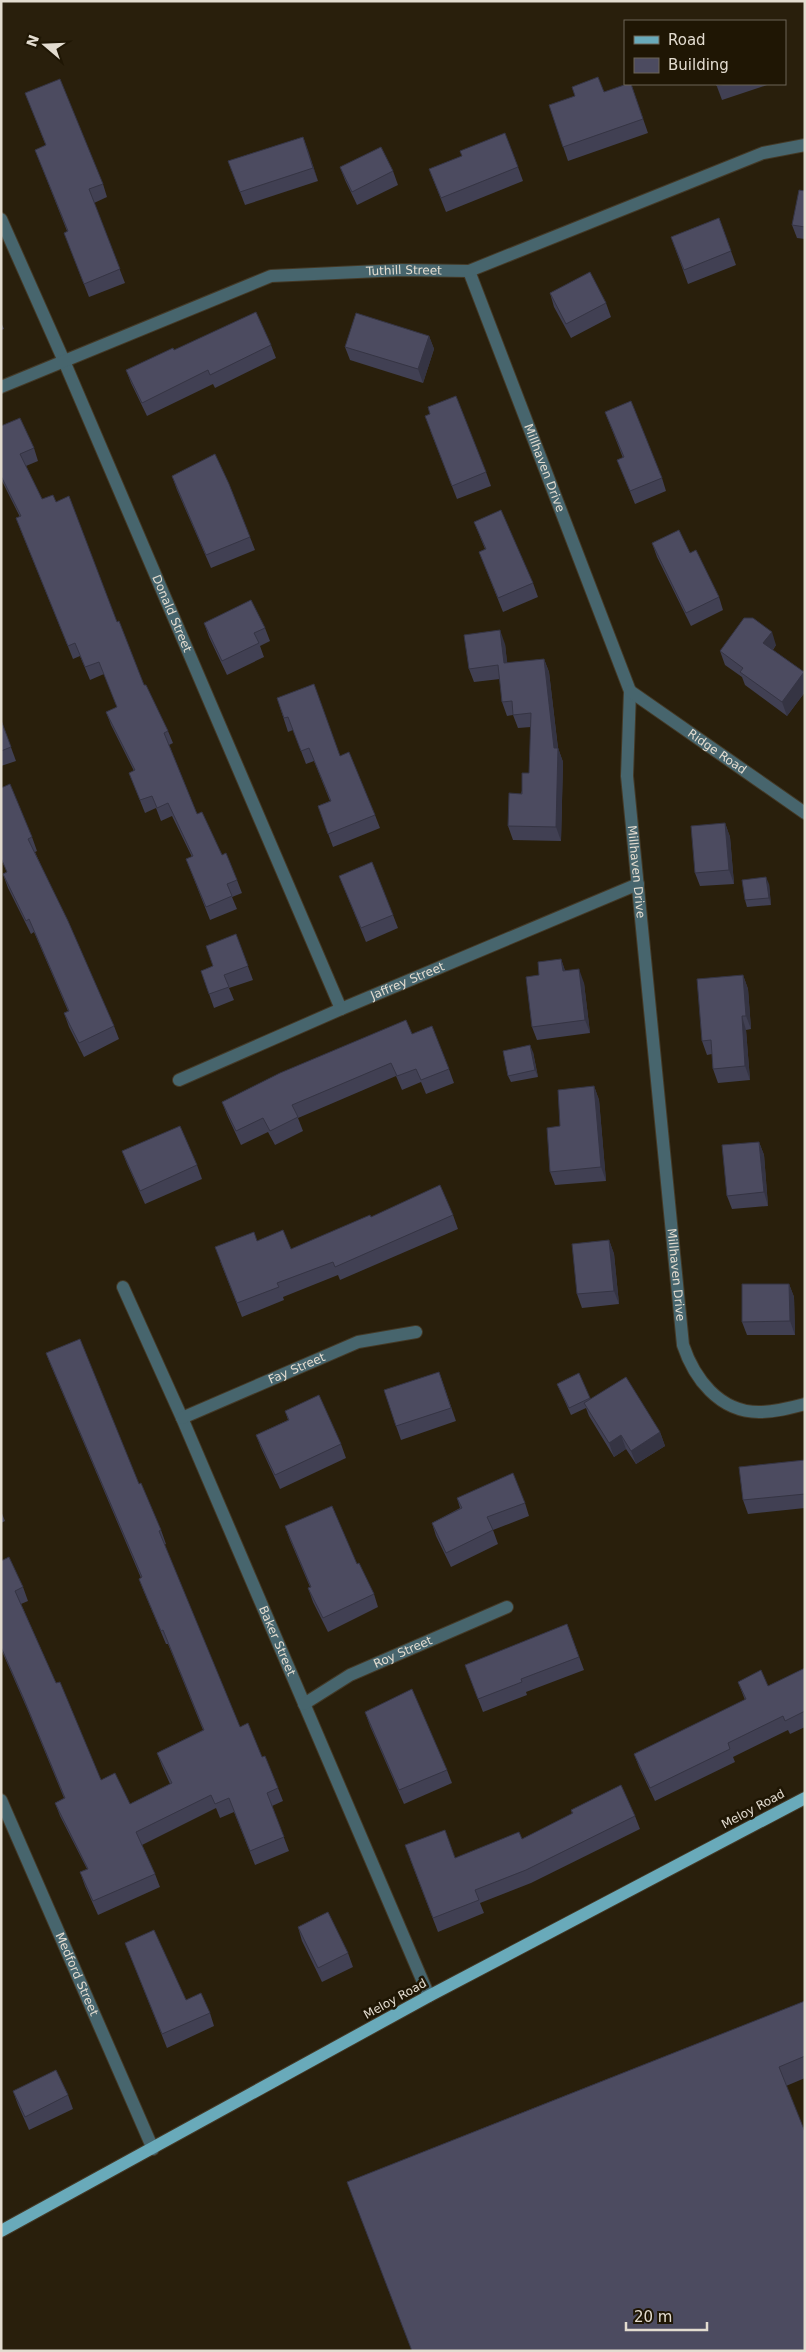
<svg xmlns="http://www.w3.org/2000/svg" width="806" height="2352" viewBox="0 0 806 2352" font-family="'DejaVu Sans',sans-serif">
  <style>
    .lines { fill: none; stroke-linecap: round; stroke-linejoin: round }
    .minor-casing { stroke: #433927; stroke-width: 14 }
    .major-casing { stroke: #433927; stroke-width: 14 }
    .minor { stroke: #47656d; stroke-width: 12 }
    .major { stroke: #69aaba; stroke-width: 12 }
    .wall { fill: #414053 }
    .shaded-wall { fill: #353443 }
    .building { fill: #4c4b60; stroke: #353443 }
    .labels { text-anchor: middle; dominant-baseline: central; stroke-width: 5; stroke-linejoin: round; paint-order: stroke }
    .street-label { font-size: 12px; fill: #e3dcd0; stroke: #1f1604 }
  </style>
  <rect width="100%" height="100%" fill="#291f0c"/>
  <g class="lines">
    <g class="minor-casing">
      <g id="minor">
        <path id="s1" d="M1,219L64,361L341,1009"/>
        <path id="s2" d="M469,271L630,691L627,776L683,1345C694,1378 719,1412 759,1412C775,1412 790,1408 805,1404"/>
        <path id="s3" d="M1,387L271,276L401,270L469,271L763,153L805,145"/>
        <path id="s4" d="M630,691L805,813"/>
        <path id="s5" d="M179,1080L341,1009L638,884"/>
        <path id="s6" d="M123,1287L182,1418L429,1996"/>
        <path id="s7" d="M182,1418L358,1342L416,1332"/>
        <path id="s8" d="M304,1704L350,1675L507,1607"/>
        <path id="s9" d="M1,1800L153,2149"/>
      </g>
    </g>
    <g class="major-casing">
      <path id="major" d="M1,2231L429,1996L805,1798"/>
    </g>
    <use href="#minor" class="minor"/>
    <use href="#major" class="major"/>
  </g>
  <g class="wall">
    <path d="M631,84L648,133L568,161L549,105L604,92Z"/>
    <path d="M716,84H770L722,100Z"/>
    <path d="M25,93L103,184L107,197L94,203L125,283L89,297L69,246L67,231L35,150L46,146Z"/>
    <path d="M303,137L318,181L245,205L228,161Z"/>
    <path d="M462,156L518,167L523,181L446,212L429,169Z"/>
    <path d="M340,167L393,171L398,185L357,205L345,180Z"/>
    <path d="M805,191V239L797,238L792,225Z"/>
    <path d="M719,218L736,265L688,284L671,237Z"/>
    <path d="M550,293L606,303L611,317L571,338L554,307Z"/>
    <path d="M1,322L4,329L1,330Z"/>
    <path d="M429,336L434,349L423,383L350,360L345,347Z"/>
    <path d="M271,345L276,358L215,388L213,384L147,416L131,383L126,370L174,350Z"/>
    <path d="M605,412L662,478L666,491L635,504L617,460L623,458Z"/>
    <path d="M1,426L34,448L38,461L26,466L42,499L56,502L117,622L144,685L168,731L173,743L169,745L197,814L237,880L242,893L232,897L237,909L210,920L186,859L192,857L172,816L161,821L156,808L145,813L129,773L134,771L111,725L106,712L117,707L104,674L90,680L80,656L73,659L21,531L16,518L20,517L1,479Z"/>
    <path d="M430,430L486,472L491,486L457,499Z"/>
    <path d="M172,476L250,537L255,550L211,568L177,490Z"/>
    <path d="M474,522L533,583L538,597L503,612L479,552L485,549Z"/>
    <path d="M652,543L690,553L719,597L723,610L691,626L657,557Z"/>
    <path d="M204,623L265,628L270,641L260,646L264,657L227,675L209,637Z"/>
    <path d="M505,644L507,663L544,659L549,672L558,748L563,762L561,841L513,840L508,826L529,773L531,727L518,728L513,715L507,716L502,702L500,679L474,682L469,669Z"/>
    <path d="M776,645L773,650L804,672L805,673V692L787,716L745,685L742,677L725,665L720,651Z"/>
    <path d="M277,698L340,756L375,815L380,828L333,847L318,806L330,801L314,761L306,764L293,730L288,732Z"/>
    <path d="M1,720L16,761L1,766Z"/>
    <path d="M1,788L32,837L37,851L35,852L114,1026L119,1039L84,1057L69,1027L64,1013L68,1011L34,932L31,934L8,888L3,874L7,872L1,859Z"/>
    <path d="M725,823L730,837L734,884L700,886L695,873Z"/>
    <path d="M339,876L393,915L398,928L366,942Z"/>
    <path d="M769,884L771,905L747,907L745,900Z"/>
    <path d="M236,934L253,980L229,988L234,1000L214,1008L201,971L213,966Z"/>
    <path d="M561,959L565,971L584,983L590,1033L537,1040L532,1027L539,975Z"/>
    <path d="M743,975L748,989L751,1029L746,1030L750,1080L718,1083L713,1069L712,1054L707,1055L702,1041Z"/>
    <path d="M412,1034L449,1069L454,1083L426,1094L421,1082L402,1090L396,1076L298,1118L303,1131L275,1145L268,1132L241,1145L227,1115L222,1102Z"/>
    <path d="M533,1052L538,1077L511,1082L508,1076Z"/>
    <path d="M594,1086L599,1100L606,1181L555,1185L550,1172L560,1126Z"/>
    <path d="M759,1142L764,1155L768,1206L732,1209L727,1196Z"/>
    <path d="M122,1151L197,1165L202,1179L145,1204L127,1164Z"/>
    <path d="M453,1215L458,1229L340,1280L338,1275L283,1297L284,1300L242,1317L220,1261L257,1241L291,1249L371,1217Z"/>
    <path d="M609,1240L614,1254L619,1304L582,1308L577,1294Z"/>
    <path d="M789,1284L794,1297L795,1335H747L742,1322Z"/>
    <path d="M46,1353L139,1484L161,1530L166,1544L164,1545L240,1727L262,1757L278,1788L283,1801L272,1806L289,1851L255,1865L234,1812L220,1818L216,1808L142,1845L155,1874L160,1887L98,1915L85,1886L80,1872L87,1869L60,1816L55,1803L64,1798L28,1711L1,1649V1561L23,1587L28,1601L21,1604L56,1683L101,1780L130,1804L170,1784L162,1766L157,1753L203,1730L168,1644H166L144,1592L139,1579L141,1578L51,1366Z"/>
    <path d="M439,1372L456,1421L401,1440L396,1426Z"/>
    <path d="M557,1384L590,1398L591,1399L660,1432L665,1446L636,1464L626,1449L614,1457L589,1416L586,1408L571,1415Z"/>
    <path d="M285,1411L341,1444L346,1458L280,1489L261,1448L256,1435L288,1420Z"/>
    <path d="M805,1460V1508L748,1514L743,1500Z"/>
    <path d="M457,1498L525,1503L529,1516L493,1530L498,1544L451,1567L436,1536L432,1523L460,1508Z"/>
    <path d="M1,1511L5,1521L1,1523Z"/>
    <path d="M285,1526L357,1564L374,1594L378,1607L328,1632L313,1602L308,1588L310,1587L290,1540Z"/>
    <path d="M567,1624L584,1670L526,1692L527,1695L483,1712L465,1665Z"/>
    <path d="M805,1668V1727L790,1734L788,1730L733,1757L735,1762L655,1801L639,1767L634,1754L745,1700L738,1682L768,1686Z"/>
    <path d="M365,1712L447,1770L452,1783L404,1804L370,1726Z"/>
    <path d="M571,1810L635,1816L640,1829L531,1883L480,1903L484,1913L438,1932L410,1859L455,1858L522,1839L572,1814Z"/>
    <path d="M298,1927L348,1953L353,1967L322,1982L302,1941Z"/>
    <path d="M125,1943L186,2000L210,2013L214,2026L167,2048Z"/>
    <path d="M805,2001V2078L786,2086L805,2351H412L347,2182Z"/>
    <path d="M13,2091L68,2095L73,2109L29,2130L18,2105Z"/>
  </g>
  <g class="shaded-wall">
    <path d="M303,137L308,150L318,181L313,168Z"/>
    <path d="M429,336L434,349L423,383L418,369Z"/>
    <path d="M500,630L505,644L509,677L504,663Z"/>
    <path d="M772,632L776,645L768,656L763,643Z"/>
    <path d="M544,659L549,672L558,749V748L563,762L561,841L556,827L554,748Z"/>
    <path d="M804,672L805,692L787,716L782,702Z"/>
    <path d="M725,823L730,837L734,884L729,870Z"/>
    <path d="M766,877L769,884L771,905L769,898Z"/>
    <path d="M561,959L566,973L563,971Z"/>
    <path d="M579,969L584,983L590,1033L585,1020Z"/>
    <path d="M743,975L748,989L751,1029L746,1016Z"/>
    <path d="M742,1016L746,1030L750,1080L745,1066Z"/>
    <path d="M530,1045L533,1052L538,1077L535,1070Z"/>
    <path d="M594,1086L599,1100L606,1181L601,1167Z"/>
    <path d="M759,1142L764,1155L768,1206L764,1192Z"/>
    <path d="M609,1240L614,1254L619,1304L614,1291Z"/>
    <path d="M789,1284L794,1297L795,1335L790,1321Z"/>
    <path d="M660,1432L665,1446L636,1464L631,1451Z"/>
    <path d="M621,1435L626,1449L614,1457L609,1443Z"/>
  </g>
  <g class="building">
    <path d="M598,77L604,92L627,84H631L643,119L563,147L549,105L575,96L572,87Z"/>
    <path d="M60,79L103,184L89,189L120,269L84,284L64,233L68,231L35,150L46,145L25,93Z"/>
    <path d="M716,84H725L717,86Z"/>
    <path d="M505,133L518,167L441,198L429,169L462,156L460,151Z"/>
    <path d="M303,137L313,168L240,192L228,161Z"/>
    <path d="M381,147L393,171L352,192L340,167Z"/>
    <path d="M799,190L805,191V227L792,225Z"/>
    <path d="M719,218L731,251L684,270L671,237Z"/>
    <path d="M590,272L606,303L566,324L550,293Z"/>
    <path d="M256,312L271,345L210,375L208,370L142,403L126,370L173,348L174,350Z"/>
    <path d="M356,313L429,336L418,369L345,347Z"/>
    <path d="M456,396L486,472L452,486L425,416L430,414L428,407Z"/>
    <path d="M631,401L662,478L630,491L617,460L624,457L605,412Z"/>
    <path d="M20,418L34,448L20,454L42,499L53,495L56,502L69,496L117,622L119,621L144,685H146L168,731L164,733L197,814L202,812L222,855L226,853L237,880L227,884L232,896L206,907L186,859L193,856L168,803L157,808L152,796L140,800L129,773L135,770L106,712L117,707L99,662L85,667L75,643L68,646L16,518L21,516L1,476V426Z"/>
    <path d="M215,454L229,484L250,537L206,555L172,476Z"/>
    <path d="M501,510L533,583L498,598L479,552L486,549L474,522Z"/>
    <path d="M679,530L690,553L696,550L719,597L686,613L652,543Z"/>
    <path d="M251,600L265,628L254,633L259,643L222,661L204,623Z"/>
    <path d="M744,618H753L772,632L763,643L804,672L782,702L740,672L743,668L720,651Z"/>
    <path d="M500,630L504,663L544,659L554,748H558L556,827L508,826L509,793L522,794V773H529L531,713L513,715L512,701L502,702L498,665L469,669L464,635Z"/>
    <path d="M314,684L340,756L349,752L375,815L328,834L318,806L331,801L309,748L301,751L288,717L284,718L277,698Z"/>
    <path d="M1,720L11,747L1,751Z"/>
    <path d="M10,784L32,837L28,839L68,921L114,1026L79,1043L64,1013L69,1011L29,919L26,921L3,874L7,872L1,858V788Z"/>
    <path d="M725,823L729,870L695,873L691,826Z"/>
    <path d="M372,862L393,915L361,928L339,876Z"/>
    <path d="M766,877L769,898L745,900L742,880Z"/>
    <path d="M236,934L248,966L224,975L229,987L209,994L201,971L213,966L206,946Z"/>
    <path d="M561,959L563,971L579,969L585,1020L532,1027L526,977L539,975L538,962Z"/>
    <path d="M743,975L746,1016H742L745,1066L713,1069L711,1040L702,1041L697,979Z"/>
    <path d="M406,1020L412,1034L432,1026L449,1069L421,1080L416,1069L397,1076L391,1063L292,1105L298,1117L270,1131L263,1118L236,1131L222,1102L280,1073Z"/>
    <path d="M530,1045L535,1070L508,1076L503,1051Z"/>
    <path d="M594,1086L601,1167L550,1172L547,1128L560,1126L558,1090Z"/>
    <path d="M180,1126L197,1165L140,1191L122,1151Z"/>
    <path d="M759,1142L764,1192L727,1196L722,1145Z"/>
    <path d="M440,1185L453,1215L335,1267L333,1262L277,1283L279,1287L237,1303L215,1247L254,1232L257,1241L283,1230L291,1249L370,1215L371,1217Z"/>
    <path d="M609,1240L614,1291L577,1294L572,1244Z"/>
    <path d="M742,1284H789L790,1321L742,1322Z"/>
    <path d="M80,1339L139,1484L141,1483L161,1530L159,1531L240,1727L248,1723L262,1757L265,1756L278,1788L267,1793L284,1837L250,1851L229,1798L215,1804L211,1795L136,1832L155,1874L93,1901L80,1872L88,1869L55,1803L65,1798L23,1697L1,1647V1561L9,1557L23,1587L15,1591L56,1683L60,1682L101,1780L115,1773L130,1804L172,1783L157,1753L204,1730L163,1630L161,1631L139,1579L142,1577L46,1353Z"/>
    <path d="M439,1372L451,1408L396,1426L384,1390Z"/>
    <path d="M579,1373L590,1398L569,1408L557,1384Z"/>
    <path d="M626,1377L660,1432L631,1451L621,1435L609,1443L584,1403Z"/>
    <path d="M319,1395L341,1444L275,1475L256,1435L289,1420L285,1411Z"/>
    <path d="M805,1460V1494L743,1500L739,1467Z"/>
    <path d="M513,1473L525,1503L487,1517L493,1530L446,1553L432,1523L462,1508L457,1498Z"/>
    <path d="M332,1506L357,1564L359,1563L374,1594L323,1618L308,1588L311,1587L285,1526Z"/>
    <path d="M567,1624L579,1657L521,1679L522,1682L478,1699L465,1665Z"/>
    <path d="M805,1668V1711L785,1721L783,1716L728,1743L730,1749L650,1788L634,1754L746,1699L738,1682L761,1670L768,1686Z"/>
    <path d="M412,1689L447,1770L399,1790L365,1712Z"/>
    <path d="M621,1785L635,1816L526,1870L475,1890L479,1900L433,1918L405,1845L445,1830L455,1858L519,1832L522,1839L573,1813L571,1810Z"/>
    <path d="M328,1912L348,1953L318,1968L298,1927Z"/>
    <path d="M154,1930L186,2000L201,1993L210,2013L162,2034L125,1943Z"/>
    <path d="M805,2001V2056L779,2067L805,2132V2351H412L347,2182Z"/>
    <path d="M56,2070L68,2095L25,2117L13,2091Z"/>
  </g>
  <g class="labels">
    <g class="street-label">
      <text stroke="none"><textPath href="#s3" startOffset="425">Tuthill Street</textPath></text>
      <text stroke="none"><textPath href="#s2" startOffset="211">Millhaven Drive</textPath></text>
      <text stroke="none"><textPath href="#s1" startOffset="430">Donald Street</textPath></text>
      <text stroke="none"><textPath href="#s4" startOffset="106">Ridge Road</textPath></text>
      <text stroke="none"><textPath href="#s2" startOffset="631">Millhaven Drive</textPath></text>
      <text stroke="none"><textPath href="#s5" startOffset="249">Jaffrey Street</textPath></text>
      <text stroke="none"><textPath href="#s2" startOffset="1036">Millhaven Drive</textPath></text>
      <text stroke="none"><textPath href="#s7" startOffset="125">Fay Street</textPath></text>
      <text stroke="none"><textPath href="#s6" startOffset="386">Baker Street</textPath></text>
      <text stroke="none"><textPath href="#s8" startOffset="112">Roy Street</textPath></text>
      <text transform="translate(753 1809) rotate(-28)">Meloy Road</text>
      <text stroke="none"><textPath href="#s9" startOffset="190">Medford Street</textPath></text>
      <text transform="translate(395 1999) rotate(-29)">Meloy Road</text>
    </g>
  </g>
  <rect width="806" height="2352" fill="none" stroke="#e3dcd0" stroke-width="5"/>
  <rect x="624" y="20" width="162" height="65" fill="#1f1604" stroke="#6d6556"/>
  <rect x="634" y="36" width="25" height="8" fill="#69aaba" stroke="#6d6556"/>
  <text x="668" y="45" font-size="15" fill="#e3dcd0">Road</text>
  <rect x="634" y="58" width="25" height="15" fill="#4c4b60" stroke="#6d6556"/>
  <text x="668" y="70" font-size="15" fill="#e3dcd0">Building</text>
  <g transform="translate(45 45) rotate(289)" stroke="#1f1604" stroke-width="4" paint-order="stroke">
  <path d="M0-4L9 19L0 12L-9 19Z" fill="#e3dcd0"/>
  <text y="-8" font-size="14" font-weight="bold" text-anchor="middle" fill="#e3dcd0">N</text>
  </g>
  <path d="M626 2322v8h81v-8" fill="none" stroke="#e3dcd0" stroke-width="2.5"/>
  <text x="634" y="2322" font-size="15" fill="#e3dcd0" stroke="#1f1604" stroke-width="4" paint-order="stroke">20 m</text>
</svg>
